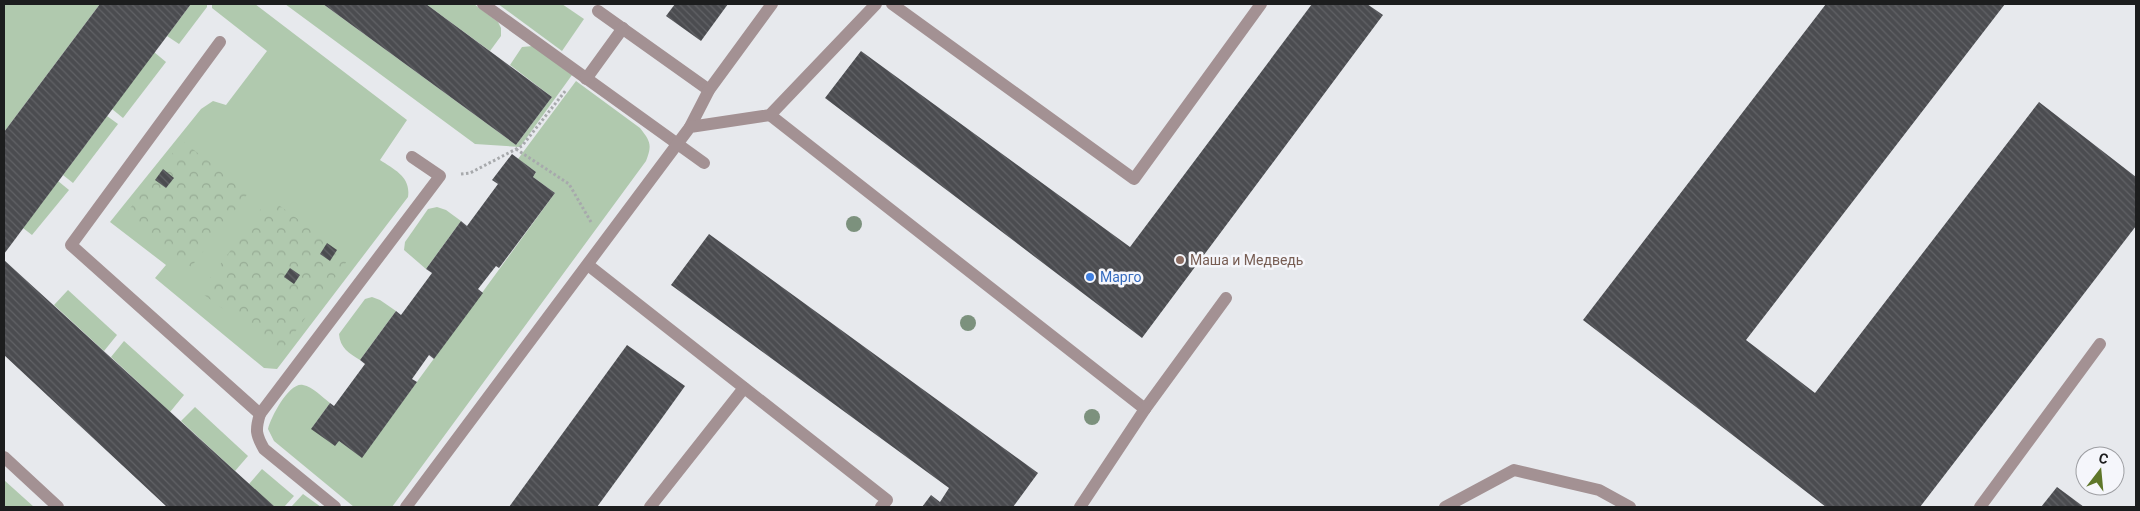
<svg xmlns="http://www.w3.org/2000/svg" width="2140" height="511" viewBox="0 0 2140 511" font-family="Roboto,sans-serif">
  <style>
    .grass { fill: #b0c9ae }
    .forest { fill: url(#forest-crowns) }
    .building { fill: url(#building-back-hatch) }
    .lines { fill: none; stroke-linecap: round; stroke-linejoin: round }
    .path { stroke: #a7a9ac; stroke-width: 3; stroke-dasharray: 2.5 2.5; stroke-linecap: butt }
    .lane { stroke: #a39193; stroke-width: 12 }
    .tree { fill: #7c917d }
    .education-dot { fill: #8d6e63; stroke: #f5f6fb; stroke-width: 2 }
    .shop-dot { fill: #3f7fe0; stroke: #f5f6fb; stroke-width: 2 }
    .labels { text-anchor: middle; dominant-baseline: central; stroke-width: 5; stroke-linejoin: round; paint-order: stroke }
    .education-label { font-size: 14px; fill: #785e54; stroke: #f5f6fb; text-anchor: start }
    .shop-label { font-size: 14px; fill: #366cbe; stroke: #f5f6fb; text-anchor: start }
  </style>
  <defs>
    <pattern id="forest-crowns" width="20" height="18" patternUnits="userSpaceOnUse" patternTransform="scale(1.25)"><rect width="20" height="18" fill="#b0c9ae"/><path d="M2 6a3 3 0 1 1 6 0M12 15a3 3 0 1 1 6 0" fill="none" stroke="#97ac95"/></pattern>
    <pattern id="building-back-hatch" width="6" height="6" patternUnits="userSpaceOnUse" patternTransform="scale(1.25)"><rect width="6" height="6" fill="#4b4c50"/><path d="M-1 5l2 2M0 0l6 6M5-1l2 2" fill="none" stroke="#616266"/></pattern>
  </defs>
  <rect width="100%" height="100%" fill="#e7e9ed"/>
  <g class="grass">
    <path d="M4,4H100L4,132Z"/>
    <path d="M191,4H207V7L179,44L167,36Z"/>
    <path d="M212,4H255L407,120L380,160C395,170 411,177 408,197L277,369L264,368L155,278L166,265L110,222L201,109L213,101L226,105L267,51L212,8Z"/>
    <path d="M285,4H323L516,145L552,97L510,65L522,47L533,46L572,75L520,147L475,144Z"/>
    <path d="M426,4H474L498,22L501,28V36L490,51Z"/>
    <path d="M498,4H562L584,19L562,51Z"/>
    <path d="M154,52L166,62L123,118L112,109Z"/>
    <path d="M576,81L640,128C651,142 652,145 646,161L392,507H354L274,441L268,429C271,417 289,382 303,385C313,387 322,397 330,403L312,428L339,441L362,457L555,193L533,177L536,172L518,159Z"/>
    <path d="M107,116L118,124L73,183L63,175Z"/>
    <path d="M58,181L69,190L32,235L23,228Z"/>
    <path d="M437,207L446,210L461,221L426,269L404,250L405,242L428,209Z"/>
    <path d="M68,290L117,335L104,351L54,305Z"/>
    <path d="M372,297L380,300L396,311L360,360C349,353 340,348 339,334L365,299Z"/>
    <path d="M124,341L184,395L170,412L111,357Z"/>
    <path d="M195,407L248,456L235,471L181,421Z"/>
    <path d="M262,469L294,496L284,507H274L249,484Z"/>
    <path d="M4,480L34,507H4Z"/>
    <path d="M303,494L321,507H291Z"/>
  </g>
  <g class="forest">
    <path d="M182,141L249,192L191,267L124,216Z"/>
    <path d="M269,198L350,257L281,351L200,292Z"/>
  </g>
  <g class="building">
    <path d="M100,4H191L4,254V132Z"/>
    <path d="M323,4H426L552,97L516,145Z"/>
    <path d="M675,4H728L701,41L666,16Z"/>
    <path d="M1312,4H1367L1383,15L1142,338L825,98L861,51L1130,247Z"/>
    <path d="M1826,4H2005L1746,340L1815,393L2039,102L2136,177V226L1920,507H1826L1583,320Z"/>
    <path d="M512,154L536,172L533,177L555,193L499,268L496,266L478,289L483,293L434,359L429,355L412,379L417,382L362,458L339,441L335,446L311,429L330,403L334,406L365,364L360,360L396,311L401,315L432,273L426,269L461,221L467,226L498,184L492,180Z"/>
    <path d="M163,169L174,178L166,188L155,180Z"/>
    <path d="M709,234L1038,473L1013,507H922L931,495L940,502L949,488L671,285Z"/>
    <path d="M327,243L337,250L330,261L320,254Z"/>
    <path d="M4,260L235,471L275,507H167L4,355Z"/>
    <path d="M290,268L300,275L294,284L284,277Z"/>
    <path d="M627,345L685,386L662,418L597,507H509Z"/>
    <path d="M2057,487L2084,507H2041Z"/>
  </g>
  <g class="lines">
    <g class="path">
      <path d="M516,149L569,184L591,222"/>
      <path d="M461,174L470,173L522,146L566,90"/>
    </g>
    <g class="lane">
      <path d="M483,4L704,163"/>
      <path d="M892,4L1134,179L1261,4"/>
      <path d="M598,11L709,90"/>
      <path d="M220,42L71,245L260,414C255,430 256,435 264,449L335,507"/>
      <path d="M586,79L623,28"/>
      <path d="M770,115L1145,409"/>
      <path d="M690,127L709,90L772,4"/>
      <path d="M588,265L887,500L881,507"/>
      <path d="M260,414L440,176L412,157"/>
      <path d="M4,457L58,507"/>
      <path d="M406,507L690,127L770,115L876,4"/>
      <path d="M650,507L744,388"/>
      <path d="M1080,507L1145,409L1226,298"/>
      <path d="M1445,507L1514,470L1599,490L1630,507"/>
      <path d="M1980,507L2100,344"/>
    </g>
  </g>
  <g class="tree">
    <circle cx="854" cy="224" r="8"/>
    <circle cx="968" cy="323" r="8"/>
    <circle cx="1092" cy="417" r="8"/>
  </g>
  <circle class="education-dot" cx="1180" cy="260" r="5"/>
  <circle class="shop-dot" cx="1090" cy="277" r="5"/>
  <g class="labels">
    <g class="education-label">
      <text x="1190" y="260">Маша и Медведь</text>
    </g>
    <g class="shop-label">
      <text x="1100" y="277">Марго</text>
    </g>
  </g>
  <rect width="2140" height="511" fill="none" stroke="#1c1d1e" stroke-width="10"/>
  <g transform="translate(2100 471) rotate(16)"><circle r="24" fill="#f5f6fb" stroke="#9e9fa3"/>
  <path d="M0-4L9 19L0 12L-9 19Z" fill="#5e7629"/>
  <text y="-8" font-size="14" font-weight="bold" text-anchor="middle" fill="#1c1d1e">С</text>
  </g>
</svg>
